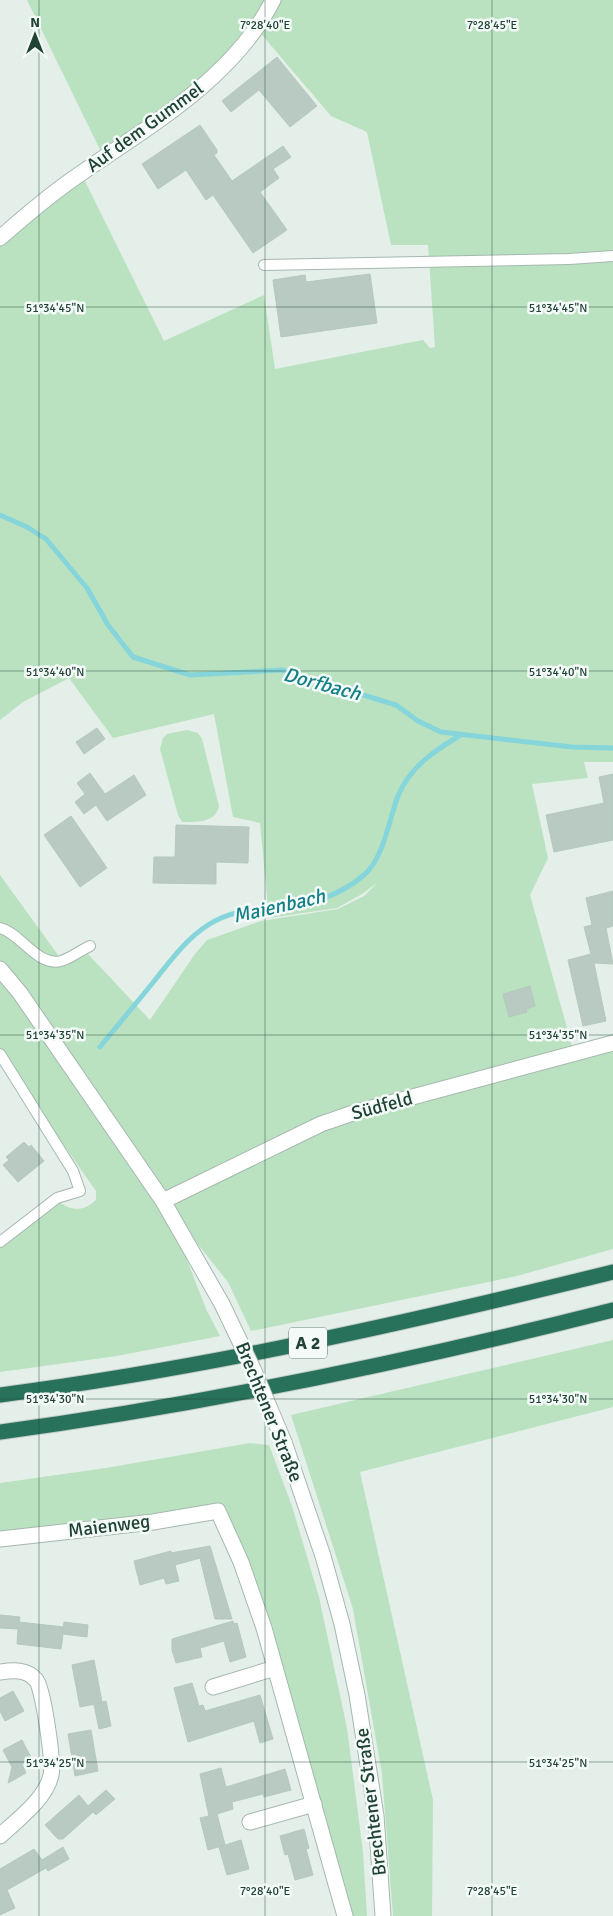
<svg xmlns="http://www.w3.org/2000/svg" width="613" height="1916" viewBox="0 0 613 1916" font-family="Signika,sans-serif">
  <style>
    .green { fill: #bae2c0 }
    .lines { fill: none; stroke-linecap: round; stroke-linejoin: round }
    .stream { stroke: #85d5da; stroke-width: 5 }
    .building { fill: #b8cac1; stroke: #b5c9be }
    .service-casing { stroke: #a5b8af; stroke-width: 12 }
    .minor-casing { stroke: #a5b8af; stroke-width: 17 }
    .tertiary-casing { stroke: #a5b8af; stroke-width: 17 }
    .motorway-casing { stroke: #c1cac7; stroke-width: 17 }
    .service { stroke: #fff; stroke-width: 10 }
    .minor { stroke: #fff; stroke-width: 15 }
    .tertiary { stroke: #fff; stroke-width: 15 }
    .motorway { stroke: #28725b; stroke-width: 15 }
    .tertiary-bridge-casing { stroke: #a5b8af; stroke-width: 17; stroke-linecap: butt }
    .tertiary-bridge { stroke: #fff; stroke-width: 15 }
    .ticks { fill: none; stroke: #204336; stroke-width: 1; stroke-opacity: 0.45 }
    .labels { text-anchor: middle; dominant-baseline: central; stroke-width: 5; stroke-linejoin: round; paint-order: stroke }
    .shield { fill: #f4faf7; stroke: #607a70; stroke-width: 1 }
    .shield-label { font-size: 18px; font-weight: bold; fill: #204336 }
    .street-label { font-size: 19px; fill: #204336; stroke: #f4faf7 }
    .water-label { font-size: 20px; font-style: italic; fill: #137f86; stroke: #f4faf7 }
    .ticks-label { font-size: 12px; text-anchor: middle; fill: #204336; stroke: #f4faf7; stroke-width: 5; stroke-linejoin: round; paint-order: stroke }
  </style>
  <rect width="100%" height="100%" fill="#e3efe8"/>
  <g class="green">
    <path d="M27,0H613V762H584L588,778L532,784L548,858L530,895L574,1053L329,1112L173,1196L322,1129L613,1049V1249L517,1276L251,1331L228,1282L165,1203L206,1309L220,1336L117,1356L0,1372V1247L59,1202C73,1212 84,1211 96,1200V1191L0,1054V875L66,966L87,953L150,1020L195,954L207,940L261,921L338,909L364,896L378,882L362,894L337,908L269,918L260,823L233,817L214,714L113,738L69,678L23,702L0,720V239L81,173L164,341L264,295L275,369L423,340L430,348L435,347L428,245H391L367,132L331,116L257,29L247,41L104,158Z"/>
    <path d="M187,730L198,733L202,739L219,806C216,823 196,822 182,822L178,815L160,749L163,738L167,734Z"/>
    <path d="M613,1340V1407L360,1472L433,1800L432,1916H393L382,1774L353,1609L291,1415Z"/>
    <path d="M250,1443L269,1445L292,1506L319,1597L347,1728L363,1852L367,1916H345L314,1804L218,1511L0,1539V1483L106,1468Z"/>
  </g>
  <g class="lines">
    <g class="stream">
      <path d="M0,515L27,527L46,539L87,588L108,625L133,657L190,675L282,670L396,705L418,721L441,732L572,747L613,748"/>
      <path d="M100,1047C117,1026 134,1006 151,985C171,960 191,931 221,918C237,911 253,910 269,908C306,904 335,900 364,875C384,858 389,819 398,796C410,767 434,751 459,736"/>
    </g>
  </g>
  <g class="building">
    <path d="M277,57L317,106L290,127L259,90L231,112L222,101Z"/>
    <path d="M200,125L217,150V153L214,155L232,181L283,146L291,157L273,169L279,178L260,192L287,230L253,253L213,195L206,200L186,170L158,189L142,164Z"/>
    <path d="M370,274L377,323L281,337L273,280L305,275L306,282Z"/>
    <path d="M97,728L105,739L84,754L76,742Z"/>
    <path d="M90,773L105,794L134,775L146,795L107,821L96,805L84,814L75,802L85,794L77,783Z"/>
    <path d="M613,774V840L554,852L546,815L604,803L599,777Z"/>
    <path d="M71,816L107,868L80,887L44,835Z"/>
    <path d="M176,825L249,827L248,863L216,862V884L153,883L154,857H175Z"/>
    <path d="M613,891V926L606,928L613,964L594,963L606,1021L583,1026L568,960L591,954L584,927L592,925L586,898Z"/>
    <path d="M530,986L535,1006L526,1009L527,1012L509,1017L503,994Z"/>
    <path d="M24,1142L29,1147L31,1145L44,1161L18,1182L3,1165L9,1160L6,1157Z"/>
    <path d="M210,1546L232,1619H215L200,1558L175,1565L179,1581L166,1584L164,1578L140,1585L134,1561L171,1551V1553Z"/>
    <path d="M0,1615L20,1617L19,1622L64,1627L61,1649L17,1644L18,1629L0,1628Z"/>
    <path d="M233,1621L234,1624L237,1623L246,1657L230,1662L224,1641L200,1648L202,1657L176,1663L172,1650V1639Z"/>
    <path d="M64,1622L88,1625L87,1637L63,1634Z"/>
    <path d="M94,1660L102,1702L106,1701L111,1726L99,1729L94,1705L101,1703L80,1707L72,1665Z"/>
    <path d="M192,1683L199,1706L203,1705L205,1711L260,1695L273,1739L260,1743L254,1721L188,1742L174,1688Z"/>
    <path d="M13,1691L24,1711L5,1721L0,1711V1698Z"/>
    <path d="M91,1730L98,1771L75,1776L68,1734Z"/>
    <path d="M22,1740L32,1759L22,1764L26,1773L8,1783L12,1767L3,1750Z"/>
    <path d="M221,1768L226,1787L285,1769L291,1790L264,1797L263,1794L232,1802L233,1809L217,1814L225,1845L208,1850L200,1818L209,1816L200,1774Z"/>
    <path d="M106,1790L115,1799L96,1815L90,1809L93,1812L63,1839H58L45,1825L79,1795L88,1806Z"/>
    <path d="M304,1829L309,1848L306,1849L313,1875L295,1880L288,1854L285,1855L280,1836Z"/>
    <path d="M241,1840L249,1869L227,1875L219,1847Z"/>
    <path d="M63,1847L69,1859L48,1871L46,1868L7,1890L15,1908L0,1915V1869L34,1849L42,1860Z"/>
  </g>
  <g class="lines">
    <g class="service-casing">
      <g id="service">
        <path d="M264,265L569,259L613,256"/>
        <path d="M0,928C21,933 37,967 61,961C71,958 81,950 90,946"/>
        <path d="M0,1054L73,1171L80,1191L57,1198L0,1242"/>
      </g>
    </g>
    <g class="minor-casing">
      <g id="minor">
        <path d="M0,238C26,215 52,193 80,174C149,126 234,78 273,0"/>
        <path d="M163,1201L321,1124L353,1113L613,1043"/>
        <path d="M0,1539L153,1522L218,1511L241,1562L264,1628L345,1916"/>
        <path d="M0,1672C13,1670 27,1669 36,1680C43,1687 54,1763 51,1775C46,1799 17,1820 0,1836"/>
        <path d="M213,1687L275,1668"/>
        <path d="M250,1822L314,1804"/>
      </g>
    </g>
    <g class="tertiary-casing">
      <g id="tertiary">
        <path d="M0,969L20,993L163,1201L222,1304"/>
        <path d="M284,1442L323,1556L342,1624L357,1695L376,1816L383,1916"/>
      </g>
    </g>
    <g class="motorway-casing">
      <g id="motorway">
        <path d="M0,1395C207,1368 411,1322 613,1272"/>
        <path d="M0,1432C207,1404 411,1361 613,1310"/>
      </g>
    </g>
    <use href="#service" class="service"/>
    <use href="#minor" class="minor"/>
    <use href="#tertiary" class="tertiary"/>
    <use href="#motorway" class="motorway"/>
    <g class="tertiary-bridge-casing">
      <path id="tertiary-bridge" d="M222,1304L254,1371L284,1442"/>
    </g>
    <use href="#tertiary-bridge" class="tertiary-bridge"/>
  </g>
  <path class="ticks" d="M39,0V1916M265,0V1916M492,0V1916M0,307H613M0,671H613M0,1035H613M0,1399H613M0,1762H613"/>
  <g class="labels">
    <rect class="shield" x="289" y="1327.5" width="38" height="31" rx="4"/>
    <g class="shield-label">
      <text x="308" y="1343">A 2</text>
    </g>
    <g class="street-label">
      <text transform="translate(145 127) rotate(-36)">Auf dem Gummel</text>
      <text transform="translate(382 1106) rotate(-15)">Südfeld</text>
      <text transform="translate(269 1412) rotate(68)">Brechtener Straße</text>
      <text transform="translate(109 1526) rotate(-7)">Maienweg</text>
      <text transform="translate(371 1802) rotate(-97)">Brechtener Straße</text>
    </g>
    <g class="water-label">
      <text transform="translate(322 684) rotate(15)">Dorfbach</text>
      <text transform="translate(279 906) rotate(-13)">Maienbach</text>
    </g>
  </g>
  <g class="ticks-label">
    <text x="265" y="29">7°28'40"E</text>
    <text x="492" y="29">7°28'45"E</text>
    <text x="55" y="312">51°34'45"N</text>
    <text x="558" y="312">51°34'45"N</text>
    <text x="55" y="676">51°34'40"N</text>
    <text x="558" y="676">51°34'40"N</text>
    <text x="55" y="1039">51°34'35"N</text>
    <text x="558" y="1039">51°34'35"N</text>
    <text x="55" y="1403">51°34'30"N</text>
    <text x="558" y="1403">51°34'30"N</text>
    <text x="55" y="1767">51°34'25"N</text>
    <text x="558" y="1767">51°34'25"N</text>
    <text x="265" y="1895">7°28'40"E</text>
    <text x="492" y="1895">7°28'45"E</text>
  </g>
  <g transform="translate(35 35)" stroke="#f4faf7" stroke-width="4" paint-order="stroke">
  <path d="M0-4L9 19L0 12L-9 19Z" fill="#204336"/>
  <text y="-8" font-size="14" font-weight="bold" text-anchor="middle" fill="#204336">N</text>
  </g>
</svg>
